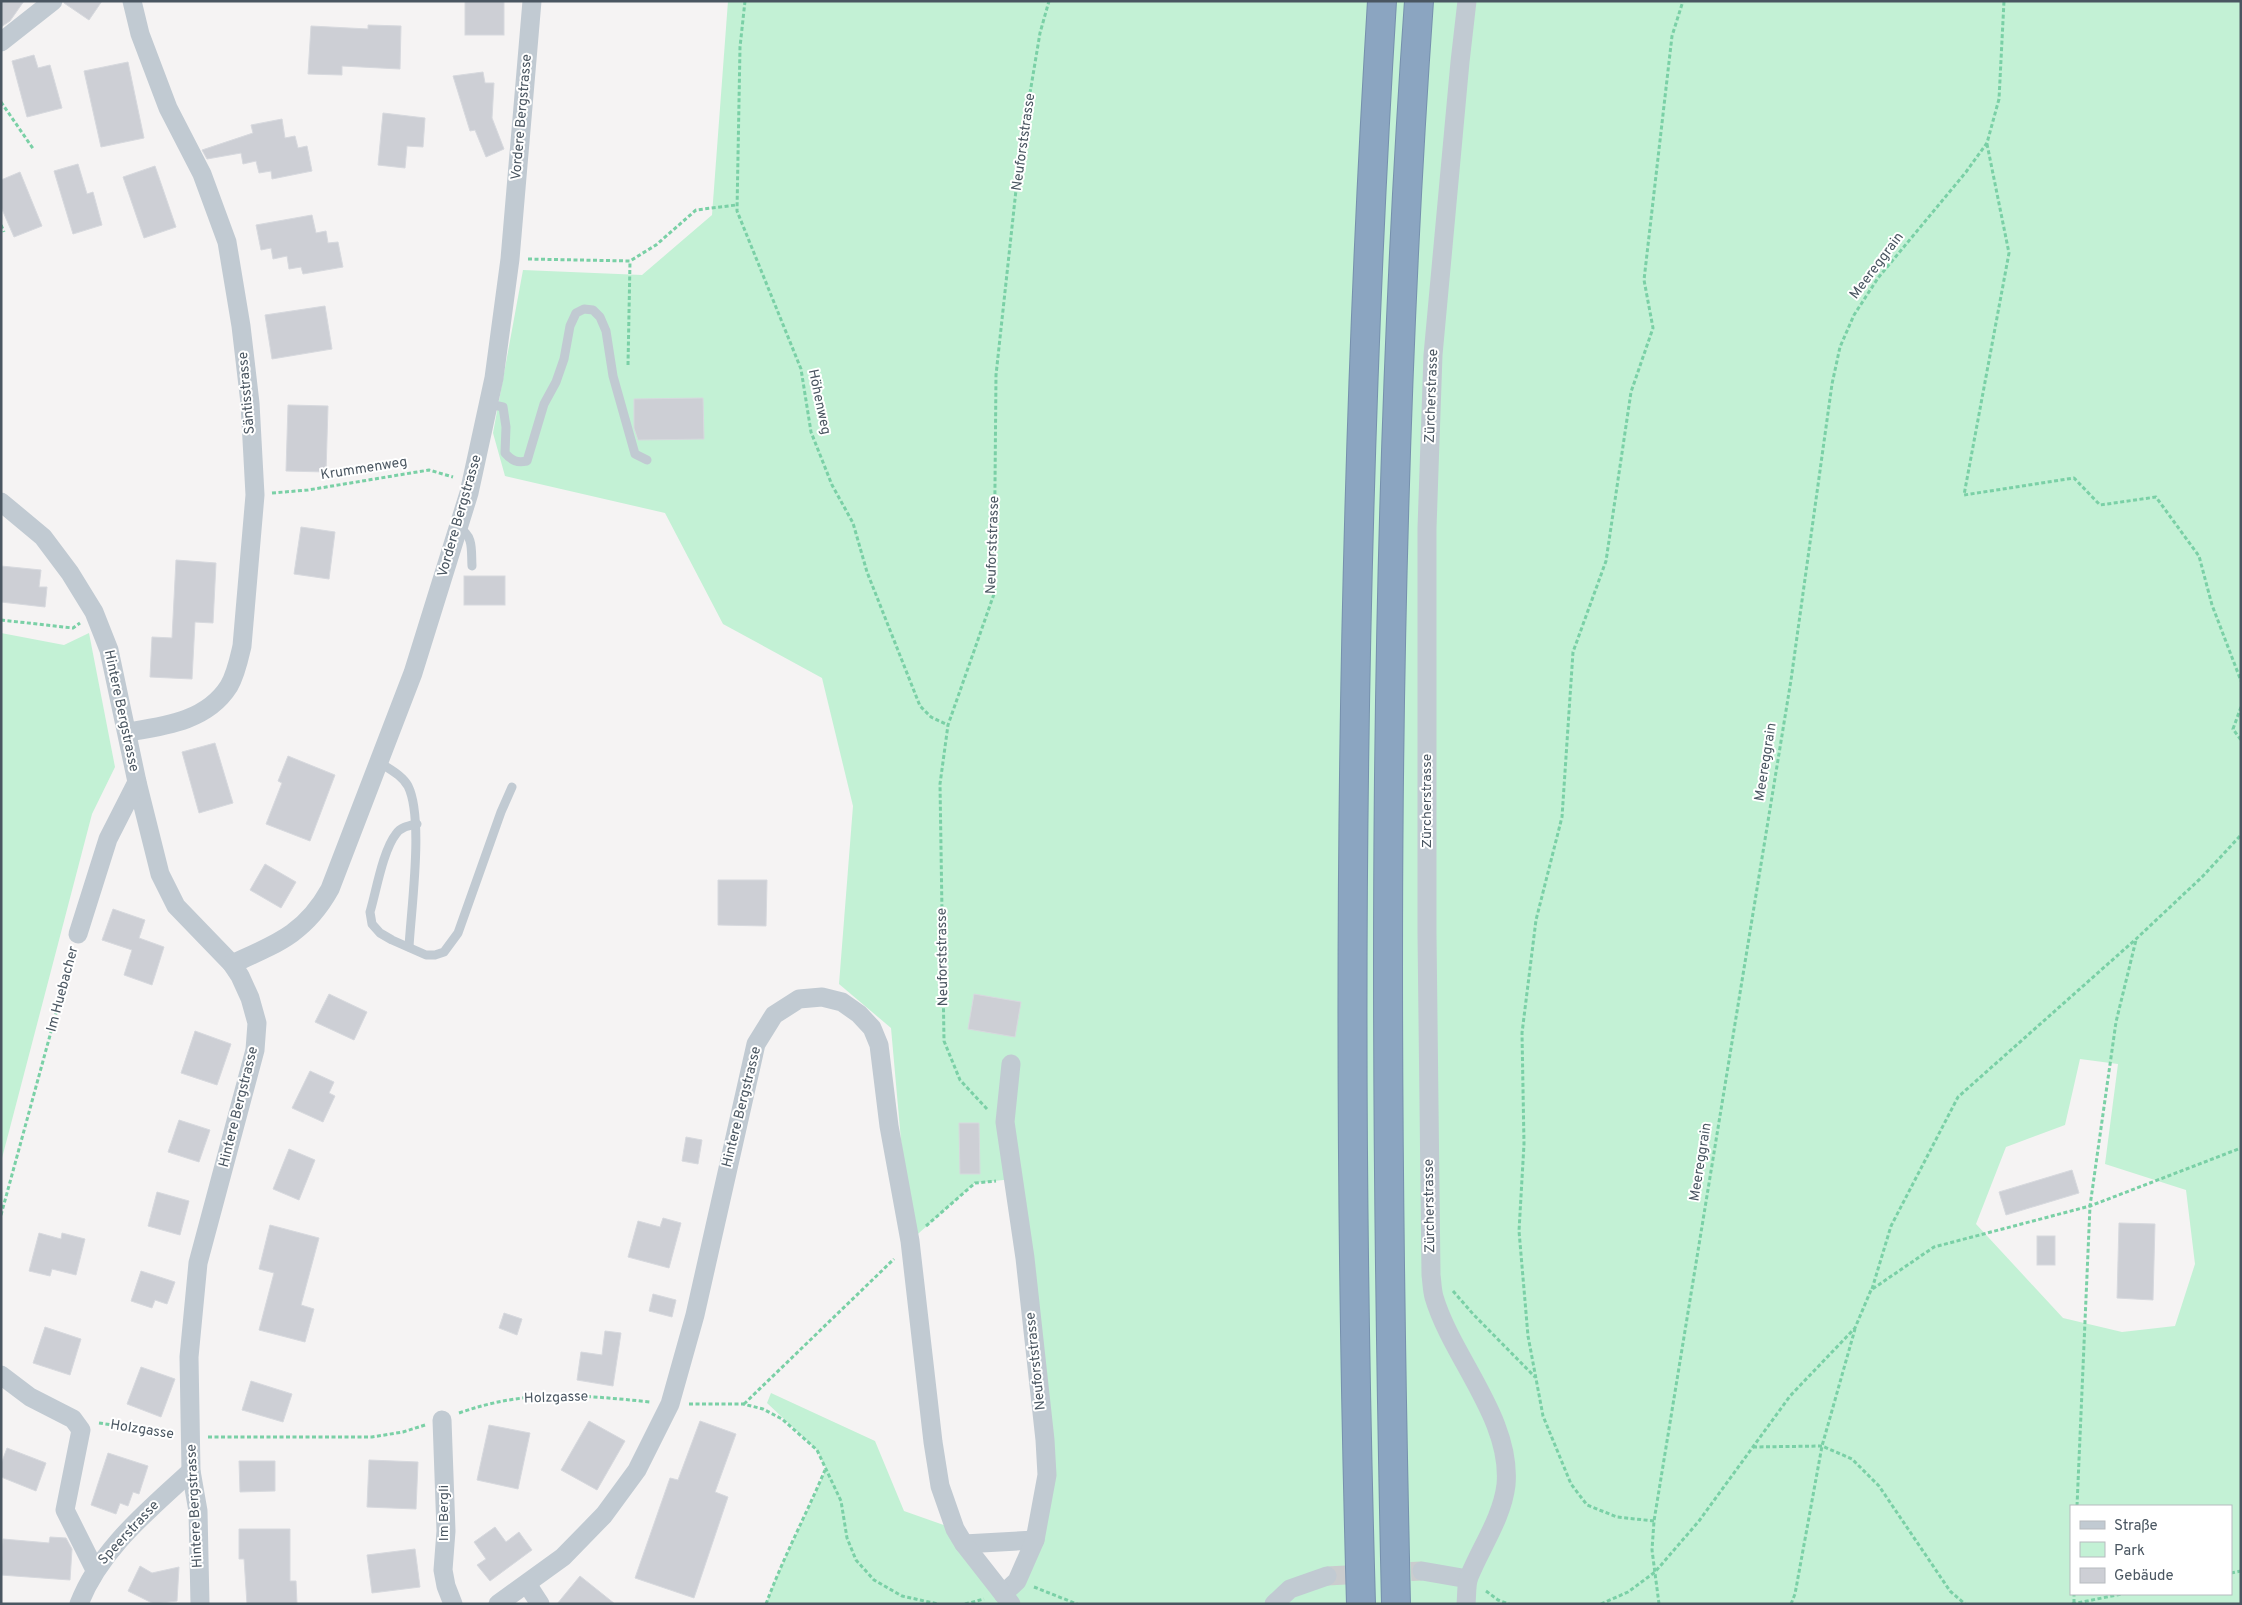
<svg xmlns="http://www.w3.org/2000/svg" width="2242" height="1605" viewBox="0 0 2242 1605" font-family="Overpass,sans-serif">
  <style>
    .green { fill: #c3f1d5; fill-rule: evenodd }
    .building { fill: #cdcfd5; stroke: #d7d9de }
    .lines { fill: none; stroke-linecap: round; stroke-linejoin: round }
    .minor-tunnel { stroke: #caccce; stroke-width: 19; stroke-dasharray: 19 9; stroke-linecap: butt }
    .motorway-casing { stroke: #7690ad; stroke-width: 30 }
    .path { stroke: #7ad0a6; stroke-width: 3; stroke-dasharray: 4 2.5; stroke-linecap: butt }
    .service { stroke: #c1cad2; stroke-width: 9 }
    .minor { stroke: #c1cad2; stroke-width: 19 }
    .motorway { stroke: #8ba5c1; stroke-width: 28 }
    .labels { text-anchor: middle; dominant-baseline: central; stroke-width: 4; stroke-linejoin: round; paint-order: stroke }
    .street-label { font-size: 14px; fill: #4a5661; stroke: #fff }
  </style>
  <rect width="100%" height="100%" fill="#f5f3f3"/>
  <g class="green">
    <path d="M728,1H2241V1604H766C783,1558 807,1515 826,1469L817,1450L767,1403L771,1393L875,1441L904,1511L955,1529L1003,1593L1017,1581L1047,1475L1013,1179L975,1183L910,1241L891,1028L839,984L853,806L822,678L723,624L665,513L505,476L493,433L523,270L642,275L712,215ZM2080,1059L2118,1064L2105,1164L2186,1190L2195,1264L2175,1326L2122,1332L2063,1318L1976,1224L2006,1147L2065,1125ZM2071,1506H2231V1594H2071Z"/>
    <path d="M1,633L64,645L89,633L115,767L92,814L1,1162Z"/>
  </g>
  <g class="building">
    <path d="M1,1H24L10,21L1,27Z"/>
    <path d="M64,1H102L89,20L64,3Z"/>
    <rect x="465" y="1" width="39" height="34"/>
    <path d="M368,25L401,26L400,69L342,66V75L308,74L311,26L368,29Z"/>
    <path d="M34,55L38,68L50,65L62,108L27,117L12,61Z"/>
    <path d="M128,62L144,138L101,147L84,71Z"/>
    <path d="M483,72L485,83H494L492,118L504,149L486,157L475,130L470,131L453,76Z"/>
    <path d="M383,113L425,118L423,147L407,146L405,168L378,165Z"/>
    <path d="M282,119L285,138L295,136L298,148L307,146L312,171L272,179L271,171L259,173L256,161L243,164L241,153L207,159L202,150L253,133L251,125Z"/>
    <path d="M78,164L87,194L93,192L102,225L73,234L54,171Z"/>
    <path d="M155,166L176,227L144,238L123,177Z"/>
    <path d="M20,172L42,226L14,237L1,207V180Z"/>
    <path d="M312,215L316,233L326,231L328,243L338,242L343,267L303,274L301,267L289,269L287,256L273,259L271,248L261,250L256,225Z"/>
    <path d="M325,306L332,349L272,359L265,315Z"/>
    <path d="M703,398L704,439L638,440L634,428V399Z"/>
    <path d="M288,405L328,406L326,472L286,471Z"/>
    <path d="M301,527L335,532L329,579L294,574Z"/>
    <path d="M176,560L216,563L213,623L195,622L192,679L150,677L152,637L172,638Z"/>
    <path d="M1,566L41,570L39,587H47L45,607L1,602Z"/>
    <rect x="464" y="576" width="41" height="29"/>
    <path d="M215,743L233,803L199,813L182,752Z"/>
    <path d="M288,756L335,775L310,841L266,824L282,783L278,781Z"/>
    <path d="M265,864L296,882L281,908L250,890Z"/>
    <path d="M718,880H767L766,926L718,925Z"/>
    <path d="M113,909L145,920L139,938L164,947L152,985L124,975L132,950L102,940Z"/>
    <path d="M329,994L367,1012L354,1040L315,1022Z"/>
    <path d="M974,994L1021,1002L1015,1037L968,1029Z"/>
    <path d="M195,1031L231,1044L217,1085L181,1073Z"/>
    <path d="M310,1071L334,1082L329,1093L335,1096L323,1122L292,1108Z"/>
    <path d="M179,1120L210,1130L199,1162L168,1152Z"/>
    <path d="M959,1123H979L980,1174H960Z"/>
    <path d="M686,1137L702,1140L698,1164L682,1161Z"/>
    <path d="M289,1149L315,1160L299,1200L273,1189Z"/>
    <path d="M2072,1170L2079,1193L2006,1215L1999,1192Z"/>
    <path d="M157,1192L189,1201L180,1235L148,1226Z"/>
    <path d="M663,1218L681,1223L669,1268L628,1257L638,1221L660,1227Z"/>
    <path d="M2119,1223L2155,1224L2153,1300L2117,1298Z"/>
    <path d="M270,1225L319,1238L301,1305L314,1309L305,1342L259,1330L274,1273L259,1269Z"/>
    <path d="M39,1233L61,1239L62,1233L85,1239L76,1275L52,1269L50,1276L29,1271Z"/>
    <rect x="2037" y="1236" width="18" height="29"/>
    <path d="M141,1271L175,1282L167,1304L155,1300L152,1308L131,1301Z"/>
    <path d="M653,1294L676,1300L672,1317L649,1311Z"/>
    <path d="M504,1313L522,1319L517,1335L499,1328Z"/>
    <path d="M45,1327L81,1339L70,1375L33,1363Z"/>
    <path d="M605,1331L621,1333L613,1386L577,1380L581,1352L602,1355Z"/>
    <path d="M141,1367L175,1379L161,1417L127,1404Z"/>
    <path d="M251,1381L292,1394L283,1422L242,1410Z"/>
    <path d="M589,1421L625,1441L597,1490L561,1470Z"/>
    <path d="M700,1421L736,1434L715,1492L728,1497L694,1598L635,1578L670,1478L678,1480Z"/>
    <path d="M489,1425L530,1433L518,1489L477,1480Z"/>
    <path d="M7,1448L46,1463L36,1491L1,1477V1464Z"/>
    <path d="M108,1453L148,1466L139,1494L133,1492L128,1506L120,1503L116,1514L91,1505Z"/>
    <path d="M369,1460L418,1462L416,1509L367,1507Z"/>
    <path d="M239,1461H275V1491L240,1492Z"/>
    <path d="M495,1527L506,1542L519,1532L532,1550L490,1581L477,1565L486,1559L474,1542Z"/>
    <path d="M239,1529H290V1581H296L297,1604H247L244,1559H239Z"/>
    <path d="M50,1537L66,1538L72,1549L70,1580L1,1575L3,1539L49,1543Z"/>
    <path d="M415,1549L420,1587L372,1593L367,1555Z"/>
    <path d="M140,1566L152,1573L179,1567L177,1601L154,1604L128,1591Z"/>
    <path d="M580,1576L615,1604H557Z"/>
  </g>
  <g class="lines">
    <path class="minor-tunnel" d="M1327,1576L1422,1571"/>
    <g class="motorway-casing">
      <g id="motorway">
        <path d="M1361,1604C1346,1069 1349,535 1382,1"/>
        <path d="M1396,1604C1384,1069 1381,535 1419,1"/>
      </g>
    </g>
    <g class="path">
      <path d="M745,1L740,47L737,211L801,369L811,432L832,485L853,523L867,572L920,706L931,717L948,725"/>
      <path d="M1,102L34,150"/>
      <path d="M1987,144L2009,253L1964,495L2074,478L2100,505L2156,497L2199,556L2212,605L2241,681"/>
      <path d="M1,225L4,232"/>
      <path d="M528,259L630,261L656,245L696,210L736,205"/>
      <path d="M628,365L630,261"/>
      <path d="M272,493L308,490L429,470L453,477"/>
      <path d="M1,620L73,628L80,623"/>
      <path d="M2241,707L2233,729L2241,740"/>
      <path d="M987,1109L960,1080L944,1041L940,784L948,725L994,594L996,375L1020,153L1040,33L1049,1"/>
      <path d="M1,1215L73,951"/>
      <path d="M926,1226L975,1183L996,1181"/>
      <path d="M1872,1289L1891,1226L1958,1097L2136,939L2202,877L2241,835"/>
      <path d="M1453,1291L1473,1314L1535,1377"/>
      <path d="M689,1404H743L763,1409L782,1419L817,1450L841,1501L847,1538L856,1560L874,1580L902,1596L938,1604"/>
      <path d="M744,1404L894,1259"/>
      <path d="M459,1413C527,1389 581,1395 650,1402"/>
      <path d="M99,1423L172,1434"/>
      <path d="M208,1437H372L403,1432L425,1425"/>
      <path d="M1753,1447L1822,1446L1852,1459L1879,1486L1950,1591L1965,1604"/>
      <path d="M2077,1506L2090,1206L2116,1022L2136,940"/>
      <path d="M1654,1521L1617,1517L1587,1505L1571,1484L1543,1416L1528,1336L1519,1231L1524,1144L1522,1033L1536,920L1562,817L1573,652L1606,561L1631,392L1653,328L1644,280L1672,36L1683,1"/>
      <path d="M2231,1573L2241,1571"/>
      <path d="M1034,1587L1077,1604"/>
      <path d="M1486,1591L1498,1600L1509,1604"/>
      <path d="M2074,1603V1594"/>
      <path d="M766,1604C783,1558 806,1515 825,1470"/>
      <path d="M965,1604L984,1599"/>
      <path d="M1601,1604L1628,1592L1655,1572L1699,1521L1790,1396L1855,1328L1871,1290L1934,1247L2090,1206L2241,1148"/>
      <path d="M1659,1604L1652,1550L1654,1521L1791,680L1832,384L1840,347L1854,315L1878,278L1966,172L1987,143L1999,99L2004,1"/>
      <path d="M1791,1604L1795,1594L1822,1446L1855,1329"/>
      <path d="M2072,1604L2122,1594"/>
    </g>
    <g class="service">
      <path d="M489,404L503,407L506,427L505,453C512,461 517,463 527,461L544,404L556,382L564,359L570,326L576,313L584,309L593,310L600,317L606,331L613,376L635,454L647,460"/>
      <path d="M459,528C474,536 471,550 472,566"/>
      <path d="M379,762C389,769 402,775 408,786C424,818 411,909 409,947"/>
      <path d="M417,824C408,826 401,827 396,834C383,850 376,892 370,912L372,924L380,933L392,940L426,955H435L444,952L458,933L501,812L512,787"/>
    </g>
    <g class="minor">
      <path d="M1,42L53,1"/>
      <path d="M1,502L43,537L70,573L94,612L109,650L137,782L160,874L176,906L232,964L240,976L250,998L257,1023L255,1050L198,1263L189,1357L191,1471L198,1511L200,1604"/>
      <path d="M128,732C165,726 207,721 229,686C236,674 239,659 242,646L255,495L250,403L241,326L227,242L202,174L168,108L140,34L132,1"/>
      <path d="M78,934L108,839L137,782"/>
      <path d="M232,964C276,944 305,934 330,889L413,673L469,493L494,378L510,259L532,1"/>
      <path d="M1,1375L30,1397L73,1419L81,1430L65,1510L95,1570"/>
      <path d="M442,1420L446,1531L443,1570L446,1586L453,1604"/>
      <path d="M964,1544L1035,1540"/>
      <path d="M1422,1571L1468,1579"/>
      <path d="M527,1584L540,1604"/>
      <path d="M1003,1594L1017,1581L1035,1540L1047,1475L1045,1440L1025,1258L1005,1122L1011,1064"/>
      <path d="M79,1604C100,1549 149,1510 191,1471"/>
      <path d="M498,1604L563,1557L604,1515L637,1470L670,1404L695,1315L756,1044L774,1015L799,999L822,997L842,1002L859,1014L872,1028L879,1045L889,1126L910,1241L933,1442L940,1486L955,1529L964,1544L1011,1604"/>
      <path d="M1274,1604L1290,1589L1327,1576"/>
      <path d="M1466,1604C1467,1595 1466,1585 1469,1577C1481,1547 1502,1518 1506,1485C1512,1419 1452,1358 1434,1297C1432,1290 1432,1282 1431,1275L1427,934V528L1433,355L1460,62L1467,1"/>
    </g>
    <use href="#motorway" class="motorway"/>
  </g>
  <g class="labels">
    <g class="street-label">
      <text transform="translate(522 117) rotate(-85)">Vordere Bergstrasse</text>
      <text transform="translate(1024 142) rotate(-82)">Neuforststrasse</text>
      <text transform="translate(1877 266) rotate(-53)">Meereggrain</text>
      <text transform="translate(247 393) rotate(-95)">Säntisstrasse</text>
      <text transform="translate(1432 396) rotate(-88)">Zürcherstrasse</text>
      <text transform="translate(819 402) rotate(78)">Höhenweg</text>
      <text transform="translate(364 469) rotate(-9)">Krummenweg</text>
      <text transform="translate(460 516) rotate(-74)">Vordere Bergstrasse</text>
      <text transform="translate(993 545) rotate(-88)">Neuforststrasse</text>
      <text transform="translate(121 711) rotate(78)">Hintere Bergstrasse</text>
      <text transform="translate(1766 762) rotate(-81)">Meereggrain</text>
      <text transform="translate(1427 801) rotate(-90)">Zürcherstrasse</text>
      <text transform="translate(943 957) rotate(-91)">Neuforststrasse</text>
      <text transform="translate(63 989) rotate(-75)">Im Huebacher</text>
      <text transform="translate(239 1107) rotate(-76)">Hintere Bergstrasse</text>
      <text transform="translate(742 1107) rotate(-76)">Hintere Bergstrasse</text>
      <text transform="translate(1701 1162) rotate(-81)">Meereggrain</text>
      <text transform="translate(1430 1206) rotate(-91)">Zürcherstrasse</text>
      <text transform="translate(1036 1361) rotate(-96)">Neuforststrasse</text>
      <text transform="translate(556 1398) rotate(-2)">Holzgasse</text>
      <text transform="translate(142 1430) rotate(9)">Holzgasse</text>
      <text transform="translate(195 1506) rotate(-93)">Hintere Bergstrasse</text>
      <text transform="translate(444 1513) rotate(-90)">Im Bergli</text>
      <text transform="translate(129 1533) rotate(-47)">Speerstrasse</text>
    </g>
  </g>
  <rect width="2242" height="1605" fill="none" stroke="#4a5661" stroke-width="5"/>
  <rect x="2070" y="1505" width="162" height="90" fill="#ffffff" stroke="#b7bbc0"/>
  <rect x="2080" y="1521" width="25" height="8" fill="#c1cad2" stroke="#b7bbc0"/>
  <text x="2114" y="1530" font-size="15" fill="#4a5661">Straße</text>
  <rect x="2080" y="1542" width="25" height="15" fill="#c3f1d5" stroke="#b7bbc0"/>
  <text x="2114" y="1555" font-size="15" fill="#4a5661">Park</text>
  <rect x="2080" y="1568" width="25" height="15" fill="#cdcfd5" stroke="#b7bbc0"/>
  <text x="2114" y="1580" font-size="15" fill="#4a5661">Gebäude</text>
</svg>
